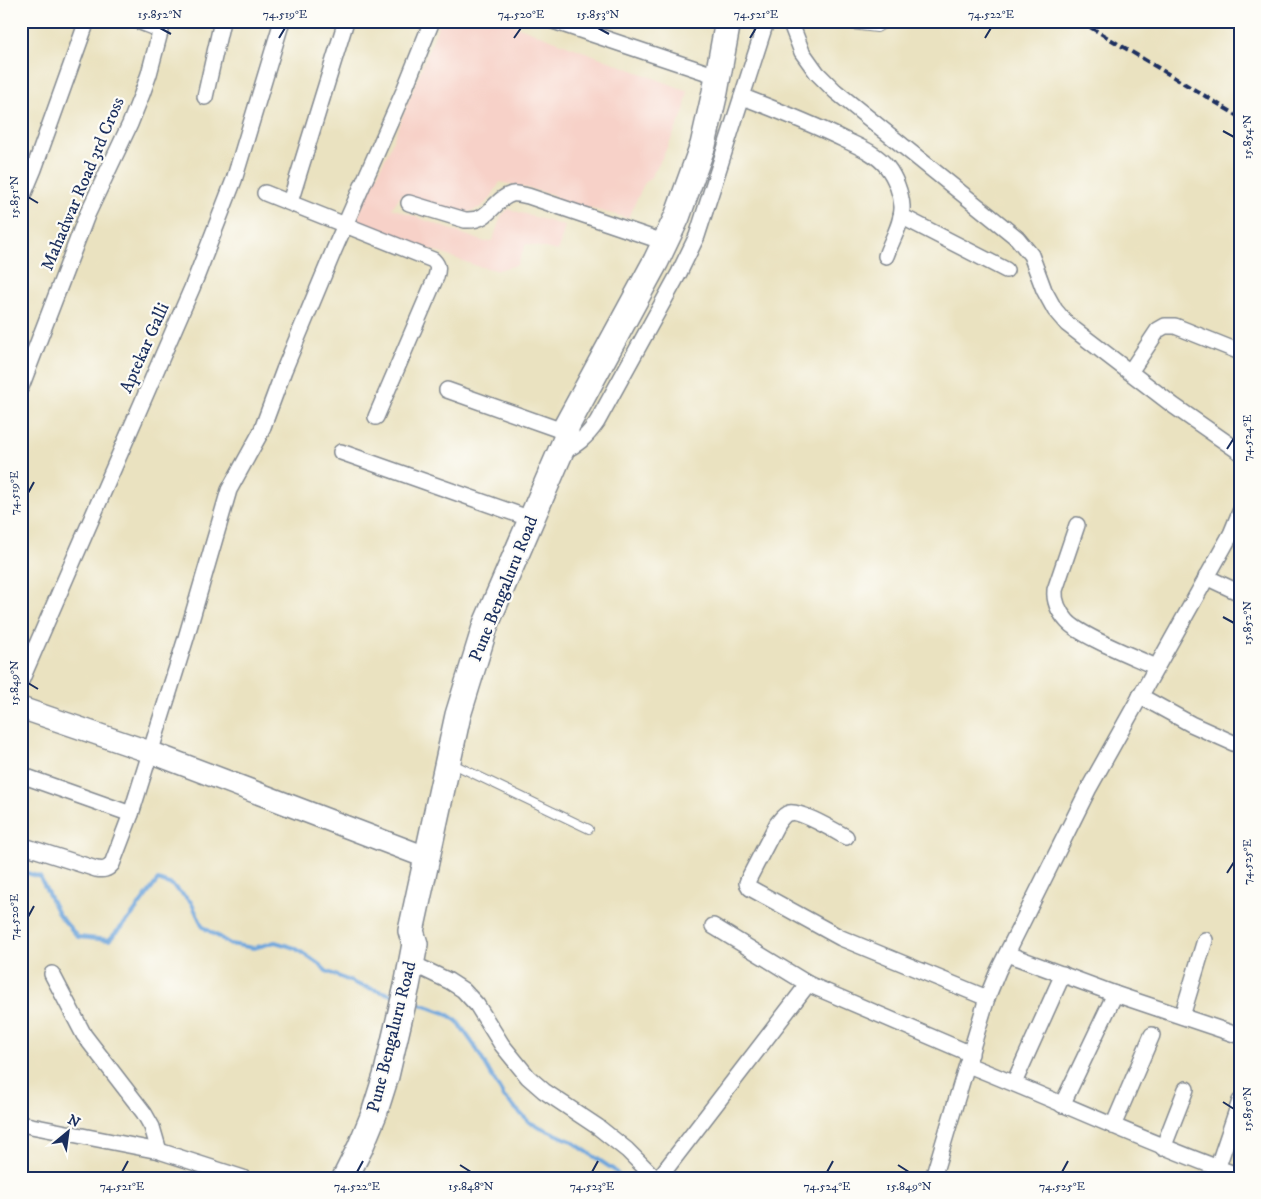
<svg xmlns="http://www.w3.org/2000/svg" width="1261" height="1199" viewBox="0 0 1261 1199" font-family="'IM FELL DW Pica',serif">
  <style>
    .built { fill: #f7d1c8 }
    .lines { fill: none; stroke-linecap: round; stroke-linejoin: round }
    .stream { stroke: #6ca4db; stroke-width: 4 }
    .lane-casing { stroke: #82888f; stroke-width: 10 }
    .street-casing { stroke: #82888f; stroke-width: 18 }
    .secondary-casing { stroke: #82888f; stroke-width: 24 }
    .primary-casing { stroke: #82888f; stroke-width: 28 }
    .lane { stroke: #fff; stroke-width: 8 }
    .street { stroke: #fff; stroke-width: 15 }
    .secondary { stroke: #fff; stroke-width: 21 }
    .primary { stroke: #fff; stroke-width: 25 }
    .rail { stroke: #1b2f5e; stroke-width: 4; stroke-dasharray: 8 4; stroke-linecap: butt }
    .ticks { fill: none; stroke: #1b2f5e; stroke-width: 2 }
    .labels { text-anchor: middle; dominant-baseline: central; stroke-width: 4.5; stroke-linejoin: round; paint-order: stroke }
    .street-label { font-size: 18px; fill: #1b2f5e; stroke: #fdfcf7 }
    .neatline { fill: none; stroke: #1b2f5e; stroke-width: 2 }
    .ticks-label { font-size: 12px; text-anchor: middle; fill: #1b2f5e }
  </style>
  <rect width="100%" height="100%" fill="#fdfcf7"/>
  <filter id="ink" filterUnits="userSpaceOnUse"><feTurbulence type="fractalNoise" baseFrequency=".02" numOctaves="2"/><feDisplacementMap in="SourceGraphic" scale="10" xChannelSelector="R" yChannelSelector="G"/><feConvolveMatrix kernelMatrix="1 2 1 2 8 2 1 2 1" color-interpolation-filters="sRGB"/></filter>
  <filter id="wash" filterUnits="userSpaceOnUse"><feTurbulence type="fractalNoise" baseFrequency=".0096" numOctaves="4" result="noise"/><feDisplacementMap in="SourceGraphic" scale="20" xChannelSelector="R" yChannelSelector="G"/><feGaussianBlur stdDeviation="1.12" result="paint"/><feColorMatrix in="noise" values="0 0 0 0 0 0 0 0 0 0 0 0 0 0 0 0 0 1.4 0 .05"/><feComposite in="paint" operator="in"/></filter>
  <g filter="url(#wash)">
    <rect width="100%" height="100%" fill="#eae2c0"/>
    <path class="built" d="M440,21H503L688,91L683,114L663,156L651,177L644,184L628,218L561,201L551,194L500,182L490,199L481,207L469,212L456,213L402,194L392,208L485,242L493,240L501,216L508,209L565,226L558,251L526,244L517,265L497,270L477,266L354,223L390,148Z"/>
    <g class="lines">
      <g class="stream">
        <path d="M21,873L24,872L40,877L58,914L78,937L109,940L129,919L158,880L172,885L191,902L203,927L230,944L254,948L275,942L295,948L320,965L326,971L359,985L396,996"/>
        <path d="M412,1001L445,1013L457,1021L474,1045L504,1097L529,1122L571,1141L614,1170L621,1178"/>
      </g>
    </g>
  </g>
  <g filter="url(#ink)">
    <g class="lines">
      <g class="lane-casing">
        <g id="lane">
          <path d="M818,21L877,28L889,21"/>
          <path d="M1234,21L1240,26"/>
          <path d="M451,763L589,829"/>
        </g>
      </g>
      <g class="street-casing">
        <g id="street">
          <path d="M138,21L161,30"/>
          <path d="M553,21L711,74"/>
          <path d="M790,21L802,52L817,73L835,91L1017,238L1031,255L1044,290L1055,310L1067,324L1174,406L1240,452"/>
          <path d="M205,97L222,21"/>
          <path d="M743,97C777,110 812,124 845,140C860,147 877,154 887,167C895,177 901,193 902,206C903,222 891,241 886,256"/>
          <path d="M265,193L433,260C439,266 438,269 436,277L376,417"/>
          <path d="M21,200L34,169L87,21"/>
          <path d="M290,202L346,21"/>
          <path d="M409,203L465,220C491,222 493,199 512,194C517,193 523,195 528,196L655,239"/>
          <path d="M901,216L1006,270"/>
          <path d="M1130,372L1158,330L1165,326H1175L1240,352"/>
          <path d="M21,387L87,215L130,124L142,94L149,74L163,21"/>
          <path d="M447,390L557,429"/>
          <path d="M341,452L531,519"/>
          <path d="M560,452V453C577,445 586,438 597,422L679,273L697,236L765,25L768,21"/>
          <path d="M1077,525L1055,590C1054,601 1059,612 1067,621C1080,636 1135,657 1156,667"/>
          <path d="M1206,577L1240,593"/>
          <path d="M21,681L192,288L234,180L282,21"/>
          <path d="M1140,696L1191,724L1240,746"/>
          <path d="M21,775L131,814"/>
          <path d="M846,837C835,831 800,810 789,813C784,814 780,820 777,824L749,878L747,883L750,888L841,938L987,998"/>
          <path d="M21,845L96,869C103,870 107,870 112,864L131,814L186,638L229,490L261,432L284,370L334,250L403,93L432,21"/>
          <path d="M713,926L808,984L971,1054"/>
          <path d="M1007,954L1115,994L1240,1036"/>
          <path d="M411,963L449,981L463,990L477,1005L502,1045L528,1077L544,1091L598,1127L627,1150L655,1178"/>
          <path d="M52,974L84,1035L144,1113L152,1127L159,1151"/>
          <path d="M1182,1016L1205,940"/>
          <path d="M968,1065C1059,1101 1147,1143 1240,1176"/>
          <path d="M1014,1083L1063,974"/>
          <path d="M1062,1105L1115,994"/>
          <path d="M21,1124L159,1151L243,1178"/>
          <path d="M1113,1126L1152,1035"/>
          <path d="M1163,1148L1186,1089"/>
          <path d="M659,1178L808,984"/>
          <path d="M933,1178L987,998L998,971L1089,788L1231,534L1240,512"/>
          <path d="M1214,1178L1240,1101"/>
        </g>
      </g>
      <g class="secondary-casing">
        <path id="secondary" d="M21,708L150,752L428,858"/>
      </g>
      <g class="primary-casing">
        <path id="primary" d="M345,1178L360,1148L374,1114L386,1076L407,986L415,944L411,931L458,715L486,624L566,439V427L656,261L677,217L703,145L715,92L728,21"/>
      </g>
      <use href="#lane" class="lane"/>
      <use href="#street" class="street"/>
      <use href="#secondary" class="secondary"/>
      <use href="#primary" class="primary"/>
      <path class="rail" d="M1080,21L1240,117"/>
    </g>
  </g>
  <path class="ticks" d="M160,28L171,34M598,28L609,34M279,38L285,28M514,38L521,28M750,38L756,28M985,38L991,28M1223,131L1234,137M28,197L38,203M1227,449L1234,438M28,493L34,482M1223,617L1234,623M28,683L38,689M1227,873L1234,862M28,917L34,906M1223,1102L1234,1109M460,1165L471,1172M898,1165L909,1172M122,1172L128,1161M357,1172L363,1161M592,1172L598,1161M827,1172L833,1161M1062,1172L1068,1161"/>
  <g class="labels">
    <g class="street-label">
      <text transform="translate(83 184) rotate(-67)">Mahadwar Road 3rd Cross</text>
      <text transform="translate(145 348) rotate(-66)">Aptekar Galli</text>
      <text transform="translate(504 589) rotate(-68)">Pune Bengaluru Road</text>
      <text transform="translate(392 1037) rotate(-76)">Pune Bengaluru Road</text>
    </g>
  </g>
  <rect width="1261" height="1199" fill="none" stroke="#fdfcf7" stroke-width="55"/>
  <g transform="translate(68 1132) rotate(29)" stroke="#fdfcf7" stroke-width="4" paint-order="stroke">
  <path d="M0-4L9 19L0 12L-9 19Z" fill="#1b2f5e"/>
  <text y="-8" font-size="14" font-weight="bold" text-anchor="middle" fill="#1b2f5e">N</text>
  </g>
  <rect x="28" y="28" width="1206" height="1144" class="neatline"/>
  <g class="ticks-label">
    <text x="160" y="18">15.852°N</text>
    <text x="285" y="18">74.519°E</text>
    <text x="521" y="18">74.520°E</text>
    <text x="598" y="18">15.853°N</text>
    <text x="756" y="18">74.521°E</text>
    <text x="991" y="18">74.522°E</text>
    <text transform="translate(1247 137) rotate(-90)" y="4">15.854°N</text>
    <text transform="translate(14 197) rotate(-90)" y="4">15.851°N</text>
    <text transform="translate(1247 438) rotate(-90)" y="4">74.524°E</text>
    <text transform="translate(14 493) rotate(-90)" y="4">74.519°E</text>
    <text transform="translate(1247 623) rotate(-90)" y="4">15.852°N</text>
    <text transform="translate(14 683) rotate(-90)" y="4">15.849°N</text>
    <text transform="translate(1247 862) rotate(-90)" y="4">74.525°E</text>
    <text transform="translate(14 917) rotate(-90)" y="4">74.520°E</text>
    <text transform="translate(1247 1109) rotate(-90)" y="4">15.850°N</text>
    <text x="122" y="1190">74.521°E</text>
    <text x="357" y="1190">74.522°E</text>
    <text x="471" y="1190">15.848°N</text>
    <text x="592" y="1190">74.523°E</text>
    <text x="827" y="1190">74.524°E</text>
    <text x="909" y="1190">15.849°N</text>
    <text x="1062" y="1190">74.525°E</text>
  </g>
</svg>
